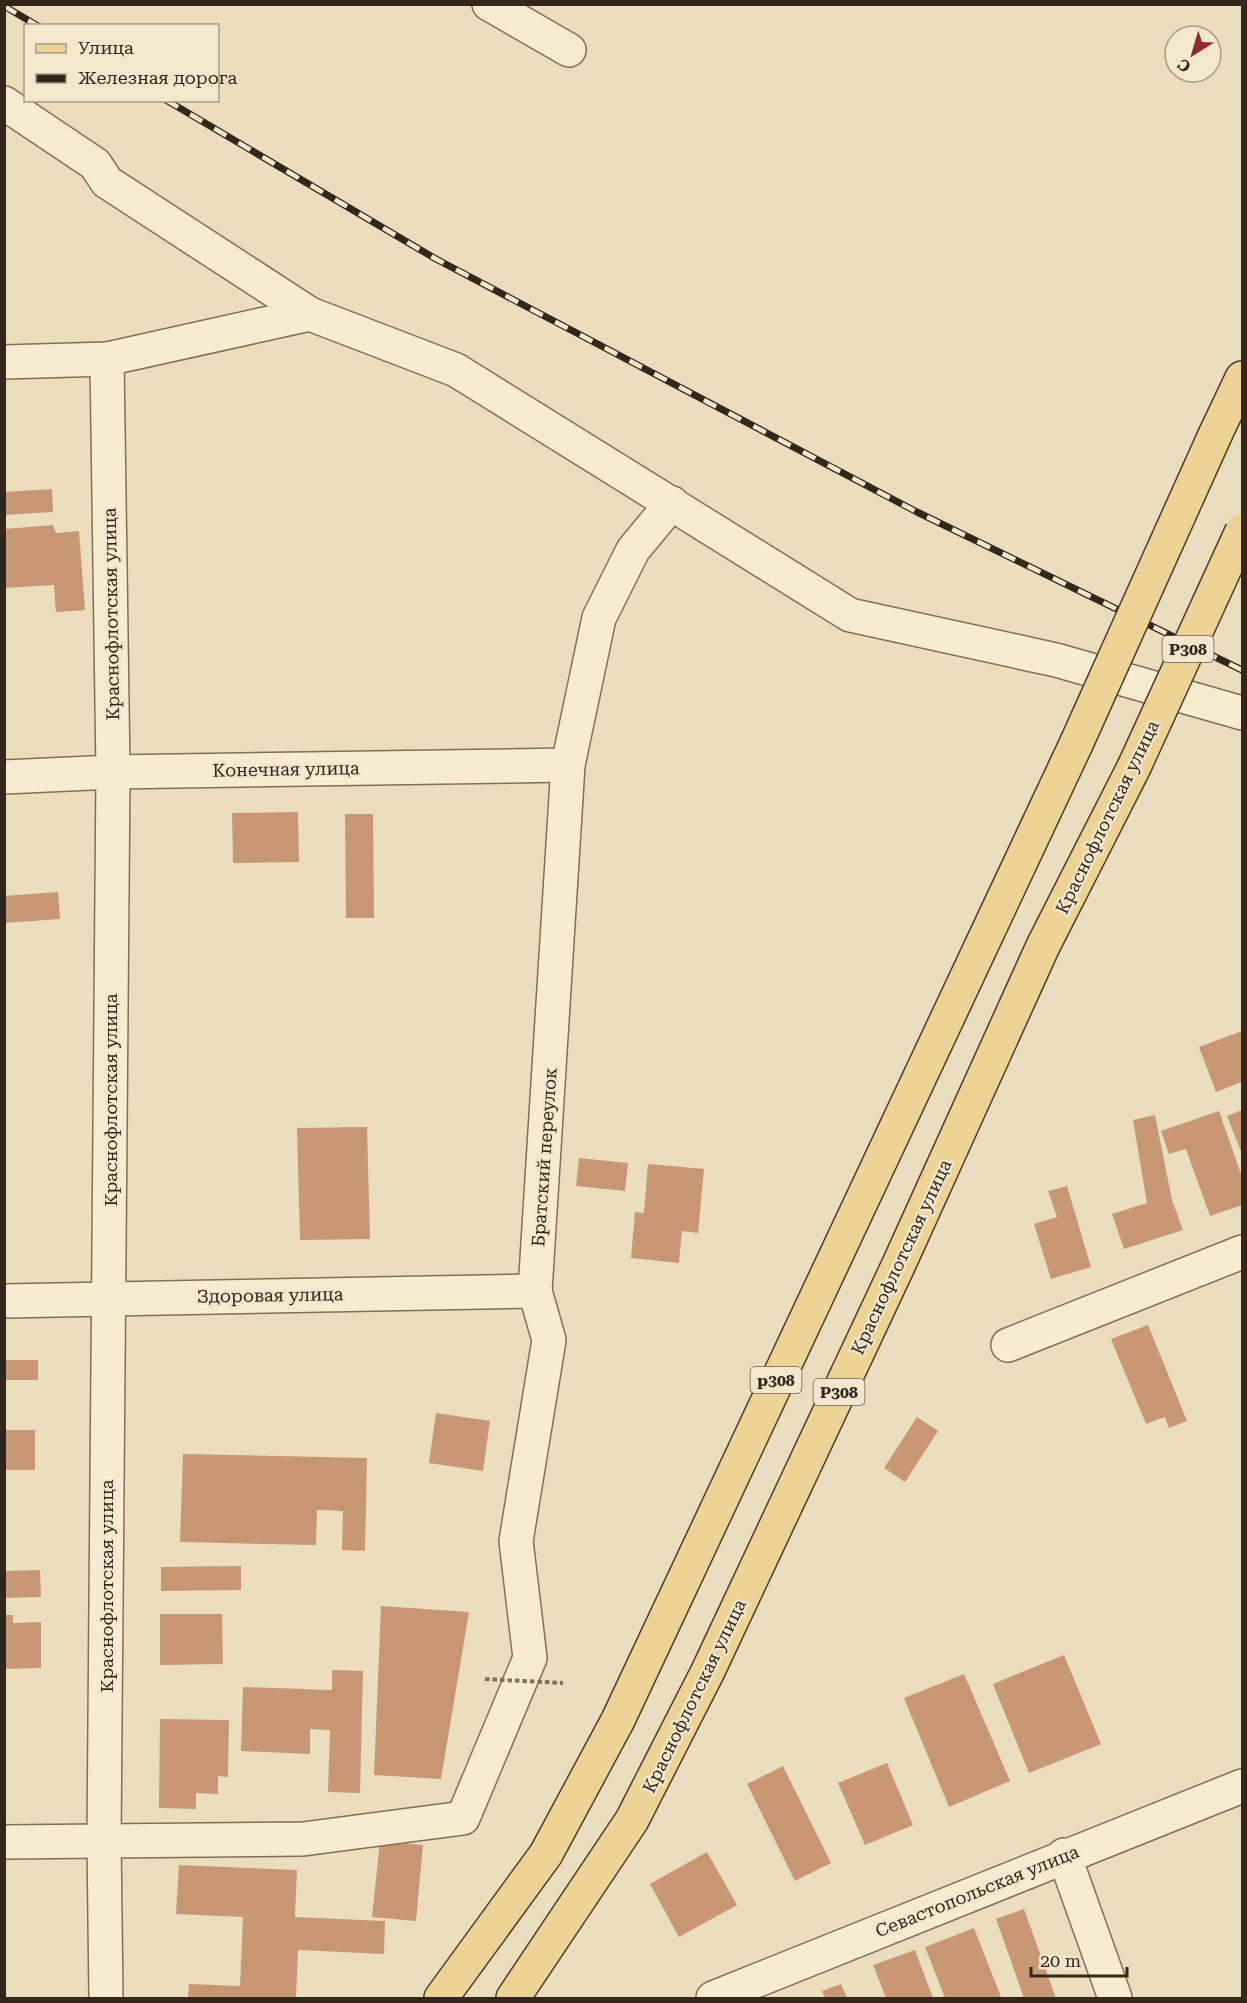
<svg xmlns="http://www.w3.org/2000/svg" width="1247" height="2003" viewBox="0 0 1247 2003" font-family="'Roboto Serif',serif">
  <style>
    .building { fill: #c89875 }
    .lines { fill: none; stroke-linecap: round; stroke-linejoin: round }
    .minor-casing { stroke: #836f58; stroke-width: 36 }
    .major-casing { stroke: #503d2c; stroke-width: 36 }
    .minor { stroke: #f7ecd1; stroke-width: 33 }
    .major { stroke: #eed396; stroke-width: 33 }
    .rail-casing { stroke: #33271c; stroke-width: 7 }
    .rail { stroke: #f3e8cd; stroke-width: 4.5; stroke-dasharray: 14; stroke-linecap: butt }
    .major-bridge-casing { stroke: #503d2c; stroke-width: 36; stroke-linecap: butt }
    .path-bridge { stroke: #836f58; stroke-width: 4; stroke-dasharray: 4.5 3; stroke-linecap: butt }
    .major-bridge { stroke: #eed396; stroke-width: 33 }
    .labels { text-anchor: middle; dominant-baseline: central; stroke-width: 4.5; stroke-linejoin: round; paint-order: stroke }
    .shield { fill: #f3e8cd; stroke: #6d6151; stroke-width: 1.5 }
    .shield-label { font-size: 16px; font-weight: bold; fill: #33271c }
    .street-label { font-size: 18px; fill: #33271c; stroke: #f3e8cd }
  </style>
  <rect width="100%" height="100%" fill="#ebdebe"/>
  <g class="building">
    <path d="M52,489L53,512L4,515V492Z"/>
    <path d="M53,525L56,533L79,531L85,610L56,612L54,585L4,588V529Z"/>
    <path d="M298,812L299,862L233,863L232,813Z"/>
    <path d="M345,814H373L374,918H346Z"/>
    <path d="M58,892L60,919L4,923V896Z"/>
    <path d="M1242,1031V1082L1216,1092L1199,1047Z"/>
    <path d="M1242,1110V1154L1227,1116Z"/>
    <path d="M1219,1111L1242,1177V1205L1210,1216L1186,1149L1169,1154L1161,1131Z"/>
    <path d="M1155,1115L1172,1200L1183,1230L1124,1249L1112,1214L1147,1203L1133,1120Z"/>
    <path d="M367,1127L370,1239L300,1240L297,1128Z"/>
    <path d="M579,1158L628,1163L625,1191L576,1186Z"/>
    <path d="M648,1164L704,1169L698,1233L682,1231L679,1263L631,1258L635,1212L644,1213Z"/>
    <path d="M1067,1186L1091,1267L1051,1279L1034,1224L1057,1217L1048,1191Z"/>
    <path d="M1148,1325L1187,1421L1169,1428L1165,1417L1146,1424L1111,1339Z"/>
    <rect x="4" y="1360" width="34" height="20"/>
    <path d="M436,1413L490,1421L483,1471L429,1463Z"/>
    <path d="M917,1417L938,1431L905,1482L884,1468Z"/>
    <rect x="4" y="1430" width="31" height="40"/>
    <path d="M183,1454L367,1458L365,1551L342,1550L343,1511L317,1510L316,1545L180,1542Z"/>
    <path d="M241,1566V1590L161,1591V1567Z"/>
    <path d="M40,1570L41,1597L4,1598V1571Z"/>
    <path d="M381,1606L469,1612L441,1779L374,1775Z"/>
    <path d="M160,1614H222L223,1664L160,1665Z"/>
    <path d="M4,1615H13V1623L41,1622V1668L4,1669Z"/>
    <path d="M1064,1655L1101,1744L1029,1773L993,1684Z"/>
    <path d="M332,1670L363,1671L360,1793L328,1792L330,1730L310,1729V1754L241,1751L243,1687L332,1690Z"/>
    <path d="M964,1674L1010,1781L949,1807L904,1698Z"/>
    <path d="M160,1719L229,1720L228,1777L218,1776V1794L196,1793V1809L159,1808Z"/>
    <path d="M887,1763L913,1825L865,1845L838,1783Z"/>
    <path d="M783,1766L831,1863L795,1881L747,1784Z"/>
    <path d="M380,1841L423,1845L416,1921L372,1917Z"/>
    <path d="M707,1852L737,1905L679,1937L650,1884Z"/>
    <path d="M179,1865L297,1870L295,1917L385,1921L384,1954L298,1950L296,1998H188L189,1984L240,1986L243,1917L176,1914Z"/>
    <path d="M1024,1909L1056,1998H1024L996,1919Z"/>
    <path d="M974,1928L1001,1997L945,1998L925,1947Z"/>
    <path d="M915,1950L933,1998H886L873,1965Z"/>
    <path d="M841,1984L847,1998H825L822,1991Z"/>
  </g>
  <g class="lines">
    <g class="minor-casing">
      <g id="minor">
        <path d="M489,4L569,50"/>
        <path d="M4,103L95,164L107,182L310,314L456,370L850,615L1056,660L1242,713"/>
        <path d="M4,362L107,359L310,314"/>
        <path d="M4,777L113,772L568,765"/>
        <path d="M4,1301L535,1291"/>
        <path d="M1008,1345L1242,1252"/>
        <path d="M4,1842L303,1839L463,1818L530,1658L516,1541L549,1340L535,1291L568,765L599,618L633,550L672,503"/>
        <path d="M1064,1855L1115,1998"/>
        <path d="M106,1998L104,1840L113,772L107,359"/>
        <path d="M713,1998L1242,1786"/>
      </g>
    </g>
    <g class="major-casing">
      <g id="major">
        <path d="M1215,435L1242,378"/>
        <path d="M441,1998L546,1854L618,1720L1077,742"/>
        <path d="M513,1998L632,1820L708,1671L899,1264L1043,946L1134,767"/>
      </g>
    </g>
    <use href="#minor" class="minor"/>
    <use href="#major" class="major"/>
    <g class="rail-casing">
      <g id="rail">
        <path d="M4,6L38,26"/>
        <path d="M166,100L436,259L917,512L1242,670"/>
      </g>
    </g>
    <use href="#rail" class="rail"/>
    <g class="major-bridge-casing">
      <g id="major-bridge">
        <path d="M1077,742L1215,435"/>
        <path d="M1134,767L1242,531"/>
      </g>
    </g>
    <path class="path-bridge" d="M485,1679L563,1683"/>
    <use href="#major-bridge" class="major-bridge"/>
  </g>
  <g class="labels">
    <g class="shield">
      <rect x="1162.5" y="636" width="51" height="26" rx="4.5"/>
      <rect x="750.5" y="1367" width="51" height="26" rx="4.5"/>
      <rect x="813.5" y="1379" width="51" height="26" rx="4.5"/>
    </g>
    <g class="shield-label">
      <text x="1188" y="649">P308</text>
      <text x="776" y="1380">p308</text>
      <text x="839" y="1392">P308</text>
    </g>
    <g class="street-label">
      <text transform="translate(111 614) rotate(-91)">Краснофлотская улица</text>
      <text transform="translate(286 769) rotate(-1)">Конечная улица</text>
      <text transform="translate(1107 817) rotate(-64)">Краснофлотская улица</text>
      <text transform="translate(110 1100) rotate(-90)">Краснофлотская улица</text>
      <text transform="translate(544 1157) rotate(-86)">Братский переулок</text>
      <text transform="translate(901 1257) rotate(-65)">Краснофлотская улица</text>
      <text transform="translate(270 1295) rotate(-1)">Здоровая улица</text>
      <text transform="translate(106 1586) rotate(-90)">Краснофлотская улица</text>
      <text transform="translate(694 1696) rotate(-64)">Краснофлотская улица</text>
      <text transform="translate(977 1891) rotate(-22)">Севастопольская улица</text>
    </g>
  </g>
  <rect width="1247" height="2003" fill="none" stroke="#33271c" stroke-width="12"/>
  <rect x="24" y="24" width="195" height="78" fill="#f3e8cd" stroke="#a69b86" stroke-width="1.5"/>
  <rect x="36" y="44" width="30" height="9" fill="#eed396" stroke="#a69b86" stroke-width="1.5"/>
  <text x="78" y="54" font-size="18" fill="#33271c">Улица</text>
  <rect x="36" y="74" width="30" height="9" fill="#33271c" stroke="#a69b86" stroke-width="1.5"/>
  <text x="78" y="84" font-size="18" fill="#33271c">Железная дорога</text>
  <g transform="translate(1193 54) rotate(217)"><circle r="28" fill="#f3e8cd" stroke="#a69b86" stroke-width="1.5"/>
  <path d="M0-4.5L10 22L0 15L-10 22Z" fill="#8f2b2b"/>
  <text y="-9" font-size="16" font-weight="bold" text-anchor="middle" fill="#33271c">С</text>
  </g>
  <path d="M1031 1967v9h96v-9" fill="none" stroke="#33271c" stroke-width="3"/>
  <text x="1040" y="1967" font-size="18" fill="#33271c" stroke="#f3e8cd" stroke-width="4.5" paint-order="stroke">20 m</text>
</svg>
